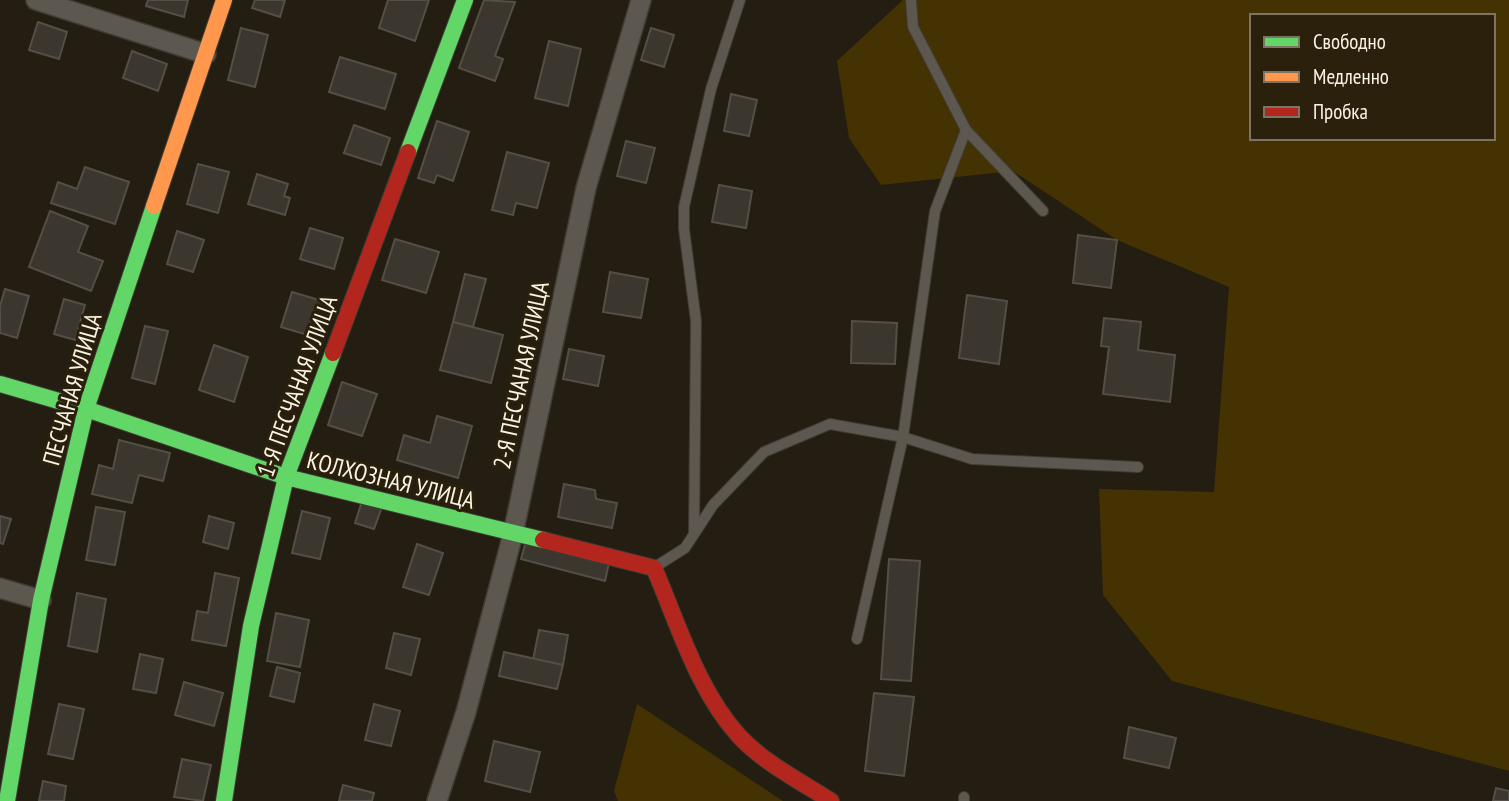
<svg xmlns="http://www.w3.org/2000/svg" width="1509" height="801" viewBox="0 0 1509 801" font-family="'PT Sans Narrow',sans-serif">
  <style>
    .green { fill: #453202; fill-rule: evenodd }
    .building { fill: #3c372e; stroke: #544f46; stroke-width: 2 }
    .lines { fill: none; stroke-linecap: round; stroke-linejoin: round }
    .lane-casing { stroke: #3f3b33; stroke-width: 12 }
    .street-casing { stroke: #3f3b33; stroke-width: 22 }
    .fast-casing { stroke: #3f3b33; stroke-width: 18 }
    .slow-casing { stroke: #3f3b33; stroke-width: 18 }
    .jam-casing { stroke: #3f3b33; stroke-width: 18 }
    .lane { stroke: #5c584f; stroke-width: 10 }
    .street { stroke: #5c584f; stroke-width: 19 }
    .fast { stroke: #63d668; stroke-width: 16 }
    .slow { stroke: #ff974d; stroke-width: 16 }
    .jam { stroke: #b3261e; stroke-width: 16 }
    .labels { text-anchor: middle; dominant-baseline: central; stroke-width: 6; stroke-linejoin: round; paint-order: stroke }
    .street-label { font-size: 24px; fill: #faf4e7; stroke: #2a200b }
  </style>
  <rect width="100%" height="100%" fill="#231d12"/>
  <g class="green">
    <path d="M903,0H1509V771L1172,681L1103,595L1099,489L1214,492L1229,287L1117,240L1013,171L881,185L849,138L837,61ZM1252,16H1493V138H1252Z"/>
    <path d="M637,704L783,801H618L614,791Z"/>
  </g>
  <g class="building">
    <path d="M148,0H188L184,17L146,6Z"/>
    <path d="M255,0H285L280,17L252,8Z"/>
    <path d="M388,0H429L415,41L379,28Z"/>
    <path d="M484,0L515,2L495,56L503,59L495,81L459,68Z"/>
    <path d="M38,22L67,32L59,59L29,50Z"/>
    <path d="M241,28L268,35L255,87L228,80Z"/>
    <path d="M651,28L674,35L664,67L641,60Z"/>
    <path d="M549,41L581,49L568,106L535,98Z"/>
    <path d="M132,51L167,64L158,91L123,78Z"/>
    <path d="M340,57L396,74L385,109L329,92Z"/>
    <path d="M731,94L757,100L749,136L724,131Z"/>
    <path d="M437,121L469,132L453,181L437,175L434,183L418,178Z"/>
    <path d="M354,125L390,138L381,165L344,153Z"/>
    <path d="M626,141L655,148L646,183L617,176Z"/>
    <path d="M507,152L549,163L537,208L516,203L513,215L492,210Z"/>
    <path d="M198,164L229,172L218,213L187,204Z"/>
    <path d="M85,167L129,182L115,224L51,203L58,182L77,189Z"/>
    <path d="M257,174L288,184L284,196L290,198L285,215L248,204Z"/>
    <path d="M719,185L752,191L746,228L712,222Z"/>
    <path d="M50,211L88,226L78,252L103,261L91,291L29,267Z"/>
    <path d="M310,228L343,238L334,269L300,259Z"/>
    <path d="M177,231L204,240L193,272L167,264Z"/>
    <path d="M1078,235L1117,240L1111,288L1073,283Z"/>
    <path d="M395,239L439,252L426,293L382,280Z"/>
    <path d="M610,272L648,279L641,318L603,312Z"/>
    <path d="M465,274L486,279L473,327L453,322Z"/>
    <path d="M5,289L29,296L17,338L0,333V306Z"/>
    <path d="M292,292L329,303L318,338L281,327Z"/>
    <path d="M967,295L1007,301L999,364L959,358Z"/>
    <path d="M64,299L85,305L75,340L54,334Z"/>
    <path d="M1104,318L1141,322L1138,350L1175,355L1170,402L1103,394L1109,347L1101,346Z"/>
    <path d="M852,321L897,323L895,364L851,363Z"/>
    <path d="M453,322L503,335L491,383L440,370Z"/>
    <path d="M145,326L168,331L155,384L132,378Z"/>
    <path d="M214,345L248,357L234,402L199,390Z"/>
    <path d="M569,349L604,356L598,386L563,379Z"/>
    <path d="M342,382L377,394L362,436L328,425Z"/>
    <path d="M437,416L472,426L458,478L397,460L404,435L430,443Z"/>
    <path d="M119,440L170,453L163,481L139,475L132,503L92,494L99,465L113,469Z"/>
    <path d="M564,484L595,490L596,499L617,503L612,528L558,517Z"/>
    <path d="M362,501L382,507L374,529L355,523Z"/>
    <path d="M96,507L125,512L115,565L86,560Z"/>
    <path d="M302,511L330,518L320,559L292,553Z"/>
    <path d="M0,516L11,519L3,544L0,543Z"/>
    <path d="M209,516L234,523L228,549L203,542Z"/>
    <path d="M526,541L609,563L605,581L521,559Z"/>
    <path d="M417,544L443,553L429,595L403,587Z"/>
    <path d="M889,559L920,561L911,681L881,679Z"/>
    <path d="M215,573L239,578L226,646L192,640L197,611L208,613Z"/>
    <path d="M77,593L106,599L97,652L68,646Z"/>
    <path d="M276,613L309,620L300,667L267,661Z"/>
    <path d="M539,630L568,635L563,665L533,660Z"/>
    <path d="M394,633L420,639L411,675L386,668Z"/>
    <path d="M504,652L563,665L557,689L499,676Z"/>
    <path d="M140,654L163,659L156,693L133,689Z"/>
    <path d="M277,667L300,673L294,702L270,696Z"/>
    <path d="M184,682L223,693L214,726L175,715Z"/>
    <path d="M874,693L914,697L904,776L865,771Z"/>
    <path d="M59,704L84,709L73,759L48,754Z"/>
    <path d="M374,704L400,711L391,746L365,740Z"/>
    <path d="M1129,727L1176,738L1169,768L1124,758Z"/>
    <path d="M494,741L540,752L530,792L485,781Z"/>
    <path d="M182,759L211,765L203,801L174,797Z"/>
    <path d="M43,781L66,786L64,801H39Z"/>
    <path d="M343,785L374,793L372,801H339Z"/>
    <path d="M1496,788L1509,791V801H1493Z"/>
  </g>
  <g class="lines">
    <g class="lane-casing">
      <g id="lane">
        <path d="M911,0L913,27L966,130L1043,211"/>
        <path d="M694,533L696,321L684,229V207L711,89L740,0"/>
        <path d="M655,567L685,548L713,505L764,452L830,424L903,437L972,459L1138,467"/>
        <path d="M857,639L903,437L935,211L966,130"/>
        <path d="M964,801V797"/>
      </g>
    </g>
    <g class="street-casing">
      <g id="street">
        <path d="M36,0L206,54"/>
        <path d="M0,588L41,600"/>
        <path d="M437,801L466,712L513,534L586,188L641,0"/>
      </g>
    </g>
    <g class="fast-casing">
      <g id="fast">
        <path d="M408,152L465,0"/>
        <path d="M0,384L86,409L286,477L543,540"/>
        <path d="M7,801L41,600L86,409L154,206"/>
        <path d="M224,801L251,626L286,477L333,353"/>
      </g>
    </g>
    <g class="slow-casing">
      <path id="slow" d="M154,206L224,0"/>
    </g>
    <g class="jam-casing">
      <g id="jam">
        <path d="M333,353L408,152"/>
        <path d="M543,540L654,568C678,623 697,690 739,736C764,763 800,781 831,801"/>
      </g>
    </g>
    <use href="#lane" class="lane"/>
    <use href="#street" class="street"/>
    <use href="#fast" class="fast"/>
    <use href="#slow" class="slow"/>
    <use href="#jam" class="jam"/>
  </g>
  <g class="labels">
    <g class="street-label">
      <text transform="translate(521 375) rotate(-78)">2-Я ПЕСЧАНАЯ УЛИЦА</text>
      <text transform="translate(297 386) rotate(-70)">1-Я ПЕСЧАНАЯ УЛИЦА</text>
      <text transform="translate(72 389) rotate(-74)">ПЕСЧАНАЯ УЛИЦА</text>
      <text transform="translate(391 480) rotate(14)">КОЛХОЗНАЯ УЛИЦА</text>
    </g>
  </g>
  <rect x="1250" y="14" width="245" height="126" fill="#2a200b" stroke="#7d7563" stroke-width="2"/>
  <rect x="1264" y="37" width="35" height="10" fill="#63d668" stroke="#7d7563" stroke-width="2"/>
  <text x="1313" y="49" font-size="21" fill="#faf4e7">Свободно</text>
  <rect x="1264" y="72" width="35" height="10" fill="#ff974d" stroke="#7d7563" stroke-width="2"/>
  <text x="1313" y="84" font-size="21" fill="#faf4e7">Медленно</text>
  <rect x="1264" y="107" width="35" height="10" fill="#b3261e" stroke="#7d7563" stroke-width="2"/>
  <text x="1313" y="119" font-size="21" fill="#faf4e7">Пробка</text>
</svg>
